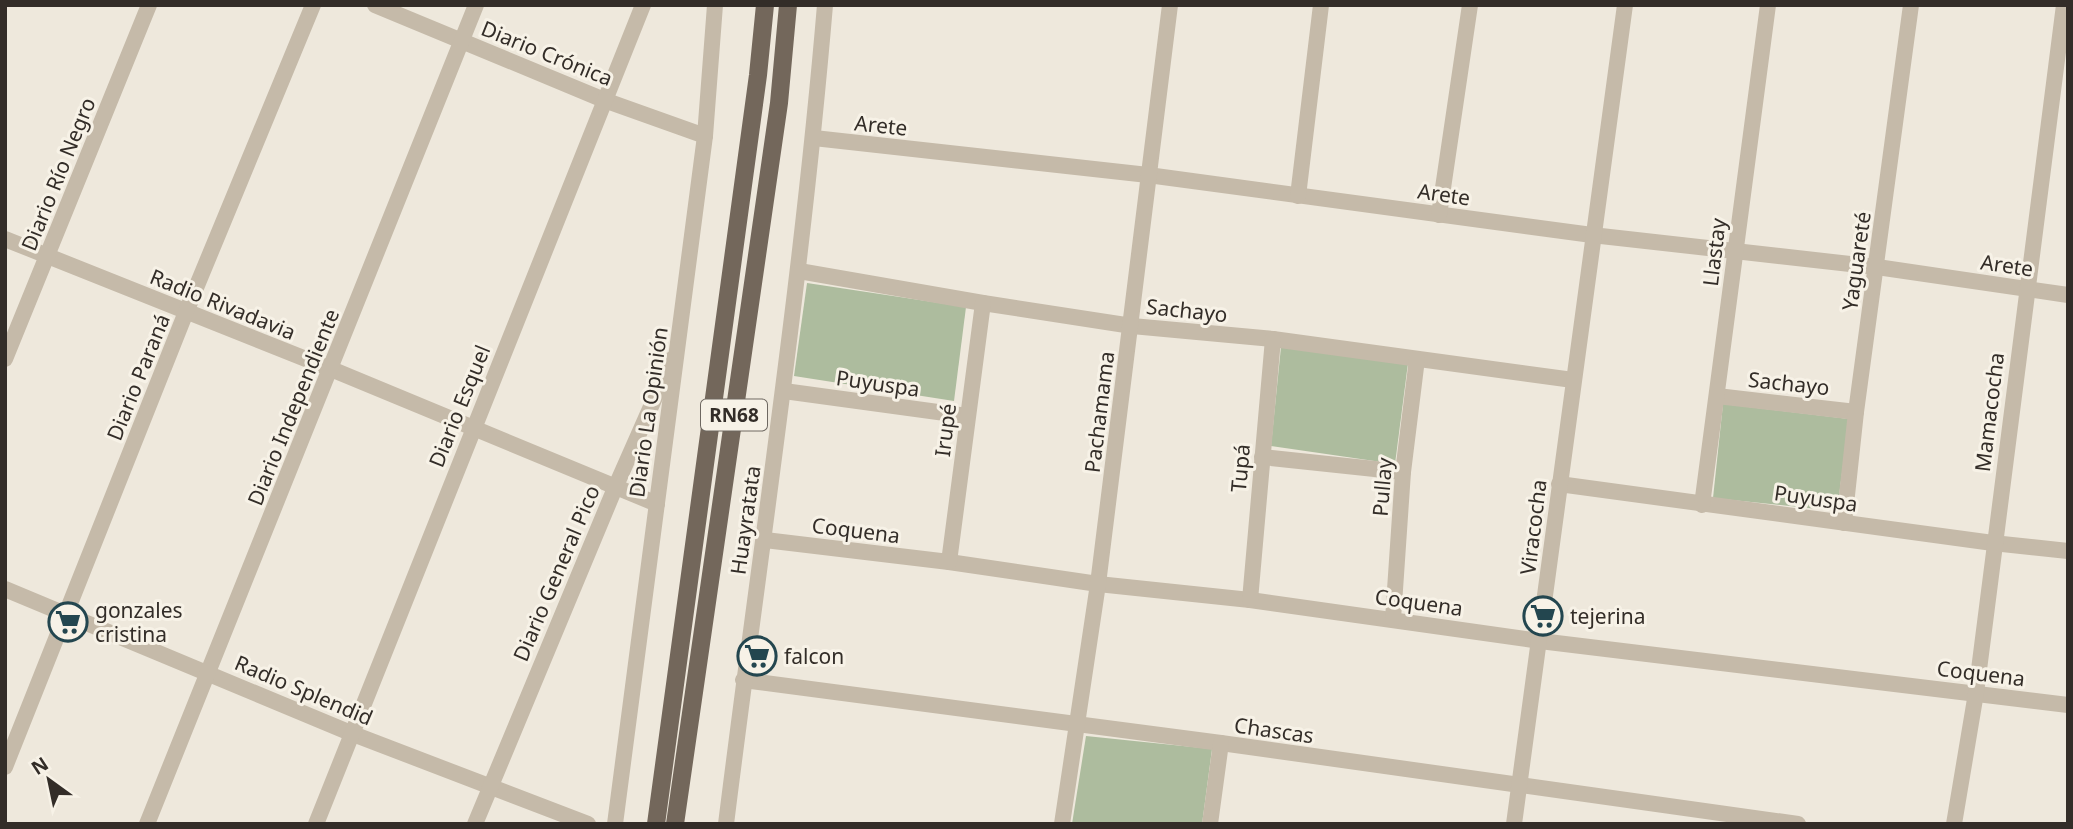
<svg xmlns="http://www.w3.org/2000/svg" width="2073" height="829" viewBox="0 0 2073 829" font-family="'Noto Sans',sans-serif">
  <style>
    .green { fill: #adbc9e }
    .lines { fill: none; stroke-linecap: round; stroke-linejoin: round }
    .street { stroke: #c5baa9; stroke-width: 16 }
    .primary { stroke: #73675b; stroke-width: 18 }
    .labels { text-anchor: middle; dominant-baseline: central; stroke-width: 6; stroke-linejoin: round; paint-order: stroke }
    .shield { fill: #f7f2e7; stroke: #6e6861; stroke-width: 2 }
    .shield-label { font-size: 19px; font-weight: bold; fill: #332d28 }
    .street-label { font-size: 21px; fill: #332d28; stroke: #f7f2e7 }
    .poi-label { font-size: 21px; fill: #332d28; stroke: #f7f2e7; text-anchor: start }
  </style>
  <rect width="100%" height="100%" fill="#eee8dc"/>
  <g class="green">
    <path d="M807,283L966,307L954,401L794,376Z"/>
    <path d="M1281,347L1408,363L1395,464L1271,446Z"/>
    <path d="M1723,404L1849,419L1837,511L1713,498Z"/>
    <path d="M1086,736L1212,749L1202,824H1072Z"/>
  </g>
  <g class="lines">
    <g class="street">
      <path d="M375,5L604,100L705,136"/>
      <path d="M814,138L1148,175L1592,235L1877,267L2068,295"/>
      <path d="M1298,196L1321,5"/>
      <path d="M1439,215L1470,5"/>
      <path d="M5,239L331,369L657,504"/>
      <path d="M799,271L983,303L1132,326L1273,339L1573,380"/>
      <path d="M5,359L149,5"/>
      <path d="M784,391L967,416"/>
      <path d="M1717,396L1856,412"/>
      <path d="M1262,457L1403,472"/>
      <path d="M1559,484L1993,543L2068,551"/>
      <path d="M1702,505L1768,5"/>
      <path d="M1844,523L1856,412L1911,5"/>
      <path d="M765,540L949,562L1098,584L1250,600L1540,641L2068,705"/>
      <path d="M949,562L983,303"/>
      <path d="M5,589L353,734L588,824"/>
      <path d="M1250,600L1273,339"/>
      <path d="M1393,619L1403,472L1417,359"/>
      <path d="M743,680L1221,743L1798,824"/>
      <path d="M5,767L186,312L313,5"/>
      <path d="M147,824L476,5"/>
      <path d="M316,824L643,5"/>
      <path d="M475,824L615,488L672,359"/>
      <path d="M615,824L705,136L715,5"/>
      <path d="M726,824C760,551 802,279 825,5"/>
      <path d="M1062,824L1098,584L1170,5"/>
      <path d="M1210,824L1221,743"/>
      <path d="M1514,824L1625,5"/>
      <path d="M1954,824L1976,693L2064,5"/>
    </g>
    <g class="primary">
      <path d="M656,824L758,75L765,5"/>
      <path d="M675,824L779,103L788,5"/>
    </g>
  </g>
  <defs>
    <g id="supermarket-ring" transform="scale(2.0125)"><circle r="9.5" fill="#f7f2e7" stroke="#23464f" stroke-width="1.5"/><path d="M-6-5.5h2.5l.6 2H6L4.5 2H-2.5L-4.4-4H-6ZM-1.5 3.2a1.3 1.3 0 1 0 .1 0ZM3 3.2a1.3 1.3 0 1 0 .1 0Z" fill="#23464f"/></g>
  </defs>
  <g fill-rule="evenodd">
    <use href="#supermarket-ring" x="1543" y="616"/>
    <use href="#supermarket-ring" x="68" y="622"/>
    <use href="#supermarket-ring" x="757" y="656"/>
  </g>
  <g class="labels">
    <rect class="shield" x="701" y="399.5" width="66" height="31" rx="5"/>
    <g class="shield-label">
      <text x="734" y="415">RN68</text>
    </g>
    <g class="street-label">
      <text transform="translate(547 53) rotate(22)">Diario Crónica</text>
      <text transform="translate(881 125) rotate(6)">Arete</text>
      <text transform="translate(58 174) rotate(-68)">Diario Río Negro</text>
      <text transform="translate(1444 194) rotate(8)">Arete</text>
      <text transform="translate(1714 252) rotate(-83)">Llastay</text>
      <text transform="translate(1856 261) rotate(-82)">Yaguareté</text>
      <text transform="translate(2007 265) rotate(8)">Arete</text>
      <text transform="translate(223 304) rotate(22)">Radio Rivadavia</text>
      <text transform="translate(1187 310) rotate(6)">Sachayo</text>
      <text transform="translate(138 377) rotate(-68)">Diario Paraná</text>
      <text transform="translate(878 383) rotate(8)">Puyuspa</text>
      <text transform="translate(1789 383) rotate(6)">Sachayo</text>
      <text transform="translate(459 406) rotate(-68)">Diario Esquel</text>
      <text transform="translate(293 407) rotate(-68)">Diario Independiente</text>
      <text transform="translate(648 412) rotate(-82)">Diario La Opinión</text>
      <text transform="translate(1099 412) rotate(-83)">Pachamama</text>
      <text transform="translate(1989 412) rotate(-83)">Mamacocha</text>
      <text transform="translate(945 430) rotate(-83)">Irupé</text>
      <text transform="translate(1240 468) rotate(-85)">Tupá</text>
      <text transform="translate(1382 487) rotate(-85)">Pullay</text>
      <text transform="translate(1816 498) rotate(8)">Puyuspa</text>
      <text transform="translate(745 520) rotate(-82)">Huayratata</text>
      <text transform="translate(1533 527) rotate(-83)">Viracocha</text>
      <text transform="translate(856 530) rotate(7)">Coquena</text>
      <text transform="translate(556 573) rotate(-67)">Diario General Pico</text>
      <text transform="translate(1419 602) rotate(8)">Coquena</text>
      <text transform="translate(1981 673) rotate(7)">Coquena</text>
      <text transform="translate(304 690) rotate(23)">Radio Splendid</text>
      <text transform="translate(1274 730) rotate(8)">Chascas</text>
    </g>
    <g class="poi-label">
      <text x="95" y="610">gonzales<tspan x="95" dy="24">cristina</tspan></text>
      <text x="1570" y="616">tejerina</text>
      <text x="784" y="656">falcon</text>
    </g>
  </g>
  <rect width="2073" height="829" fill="none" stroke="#332d28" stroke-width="14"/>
  <g transform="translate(49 780) rotate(327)" stroke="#f7f2e7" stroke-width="5" paint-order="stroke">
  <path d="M0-5L12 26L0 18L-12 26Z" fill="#332d28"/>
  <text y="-10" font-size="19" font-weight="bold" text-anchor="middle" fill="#332d28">N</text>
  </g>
</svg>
